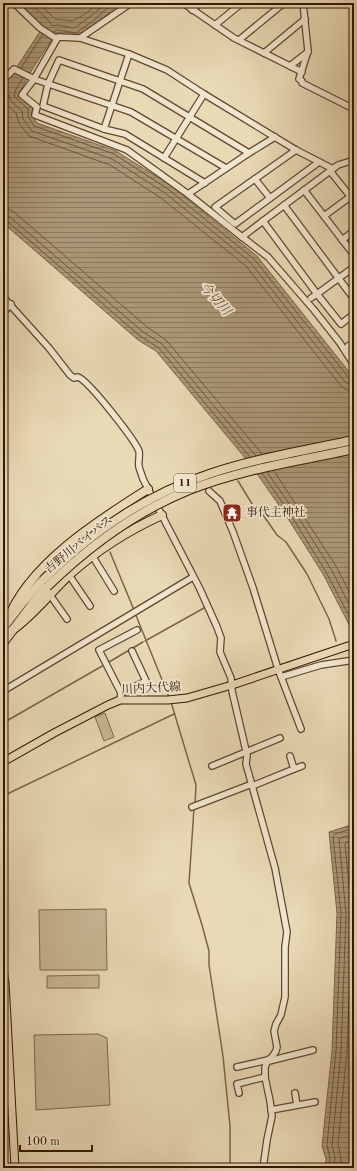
<svg xmlns="http://www.w3.org/2000/svg" width="357" height="1171" viewBox="0 0 357 1171" font-family="'Old Standard TT','Noto Serif JP',serif">
  <style>
    .grass { fill: #cab896; stroke: #7e684b }
    .water { fill: url(#water-rules); stroke: #7b6447 }
    .lines { fill: none; stroke-linecap: round; stroke-linejoin: round }
    .shore { stroke: #6f573c; stroke-width: 1 }
    .stream { stroke: #7b6447; stroke-width: 1.5 }
    .minor-casing { stroke: #60482d; stroke-width: 8 }
    .major-casing { stroke: #331700; stroke-width: 9 }
    .highway-casing { stroke: #331700; stroke-width: 10 }
    .minor { stroke: #f1e6cf; stroke-width: 5.5 }
    .major { stroke: #e9d9b5; stroke-width: 7 }
    .highway { stroke: #e9d9b5; stroke-width: 8 }
    .highway-bridge-casing { stroke: #331700; stroke-width: 10; stroke-linecap: butt }
    .highway-bridge { stroke: #e9d9b5; stroke-width: 8 }
    .labels { text-anchor: middle; dominant-baseline: central; stroke-width: 4; stroke-linejoin: round; paint-order: stroke }
    .shield { fill: #f1e6cf; stroke: #6c553e; stroke-width: 1 }
    .shield-label { font-size: 11px; font-weight: bold; fill: #331700 }
    .poi-label { font-size: 12px; fill: #331700; stroke: #f1e6cf; text-anchor: start }
    .street-label { font-size: 12px; fill: #331700; stroke: #f1e6cf }
    .water-label { font-size: 13px; font-style: italic; fill: #634a30; stroke: #f1e6cf }
  </style>
  <defs>
    <pattern id="water-rules" width="6" height="5" patternUnits="userSpaceOnUse"><rect width="6" height="5" fill="#ab9777"/><path d="M0 2.5h6" fill="none" stroke="#8c7a5f"/></pattern>
  </defs>
  <rect width="100%" height="100%" fill="#e9d9b5"/>
  <filter id="stains"><feTurbulence type="fractalNoise" baseFrequency=".005" numOctaves="4"/><feColorMatrix values="0 0 0 0 .2 0 0 0 0 .09 0 0 0 0 .02 0 0 0 .5 -.17"/></filter>
  <radialGradient id="worn" r=".72"><stop offset=".6" stop-color="#630" stop-opacity="0"/><stop offset="1" stop-color="#630" stop-opacity=".3"/></radialGradient>
  <g class="grass">
    <path d="M105,713L114,737L104,741L95,717Z"/>
    <path d="M106,909L107,970H40L39,910Z"/>
    <path d="M99,975V988H47V976Z"/>
    <path d="M98,1034L107,1038L110,1105L36,1110L34,1035Z"/>
  </g>
  <g class="water">
    <path d="M19,3H121L97,23L77,37L57,34L55,35L33,68L18,95L33,108L31,115L37,123L116,151L170,185L257,256L354,378V634L323,574L287,517L251,465L156,351L138,340L3,223V88L43,27Z"/>
    <path d="M354,824V1168H325L326,1159L322,1146L332,1051L337,913L329,832Z"/>
  </g>
  <g class="lines">
    <g class="shore">
      <path d="M30,3L49,21L52,26L58,25L74,28L91,16L106,3"/>
      <path d="M39,3L55,19L73,21L88,12L97,3"/>
      <path d="M53,32L57,30L76,33L94,20L113,3"/>
      <path d="M21,68L43,34"/>
      <path d="M23,78L16,89L14,96L28,109V116L34,126L114,154L168,189L254,259L349,378L354,380"/>
      <path d="M3,95H9L11,101L22,111L23,119L32,131L112,159L165,193L250,262L345,382L349,384L354,385"/>
      <path d="M3,101L16,113L19,123L29,136L110,165L161,198L246,266L341,386L347,390L354,391"/>
      <path d="M3,209H8L14,212L147,327L166,340L262,454"/>
      <path d="M3,215L10,217L143,332L162,344L256,456"/>
      <path d="M3,220L7,221L140,336L159,348L250,457"/>
      <path d="M274,471L336,566L354,601"/>
      <path d="M267,472L295,512L331,569L354,614"/>
      <path d="M262,473L291,515L326,572L354,625"/>
      <path d="M329,1168L330,1159L327,1145L336,1051L341,914L333,836L335,834L354,828"/>
      <path d="M334,1168L335,1158L332,1145L341,1052L346,914L339,839L340,838L354,834"/>
      <path d="M340,1168L341,1158L338,1144L347,1052L352,914L345,844L346,842L354,840"/>
    </g>
    <g class="stream">
      <path d="M238,481L254,507L259,509L277,535L286,542L307,574L329,619L336,641"/>
      <path d="M110,552L134,610"/>
      <path d="M135,613L169,697"/>
      <path d="M145,641L204,608"/>
      <path d="M109,662L143,642"/>
      <path d="M171,702L196,785L195,805"/>
      <path d="M3,723L104,665"/>
      <path d="M3,796L174,714"/>
      <path d="M194,808L189,883L202,925L209,951V965L223,1056L230,1126V1168"/>
    </g>
    <g class="minor-casing">
      <g id="minor">
        <path d="M14,3L40,28L57,39L58,37L80,38L129,54L167,70L204,94L296,150L333,169"/>
        <path d="M183,3L234,38L302,72"/>
        <path d="M303,3L308,51L299,79L302,81V83L354,109"/>
        <path d="M192,10L200,3"/>
        <path d="M215,25L242,3"/>
        <path d="M80,38L131,3"/>
        <path d="M57,39L34,79L22,95L37,107L35,115L127,150L188,194L249,153L275,137"/>
        <path d="M239,40L284,3"/>
        <path d="M264,53L305,19"/>
        <path d="M290,66L308,52"/>
        <path d="M3,80L14,69L34,79L131,112L226,168"/>
        <path d="M104,129L129,54"/>
        <path d="M296,150L215,207L235,224L319,162"/>
        <path d="M164,158L204,94"/>
        <path d="M354,160L338,165L263,221L317,294L354,267"/>
        <path d="M330,171L354,201"/>
        <path d="M255,179L270,198"/>
        <path d="M205,183L125,134L104,129L43,106L48,84L59,60L143,89L249,153"/>
        <path d="M304,190L354,255"/>
        <path d="M188,194L242,237L263,221"/>
        <path d="M284,205L354,299"/>
        <path d="M324,216L354,194"/>
        <path d="M242,237L268,257L314,310L340,343L354,365"/>
        <path d="M342,240L354,231"/>
        <path d="M3,297L49,348L70,375L74,378L78,377C89,381 134,439 139,451C140,456 138,462 139,467C140,471 142,475 143,479L199,587L217,627L221,638L220,652L231,678L232,691L247,755L246,764L275,868L287,932L285,947V997L281,1015L276,1024L274,1031L277,1047L276,1051L272,1057L268,1060L265,1067V1077L270,1101L272,1116L267,1140L263,1168"/>
        <path d="M311,298L317,294L341,324L354,314"/>
        <path d="M3,313L11,304"/>
        <path d="M354,343L348,346L354,355"/>
        <path d="M209,491L220,501L233,532L253,588L278,669L301,729"/>
        <path d="M93,557L114,591"/>
        <path d="M69,575L90,606"/>
        <path d="M50,595L67,619"/>
        <path d="M281,677L321,665L354,660"/>
        <path d="M3,691L193,577"/>
        <path d="M121,693L146,681L132,651"/>
        <path d="M120,700L121,693L99,650L137,630"/>
        <path d="M212,766L280,738"/>
        <path d="M294,769L302,766"/>
        <path d="M252,786L294,769L290,756"/>
        <path d="M192,807L252,784"/>
        <path d="M3,957L5,982"/>
        <path d="M269,1061L313,1050"/>
        <path d="M237,1067L268,1060"/>
        <path d="M239,1093L237,1084L265,1077"/>
        <path d="M295,1093L297,1105"/>
        <path d="M271,1110L315,1102"/>
      </g>
    </g>
    <g class="major-casing">
      <g id="major">
        <path d="M3,762L54,733L108,705L120,700H168L187,698L232,685L354,644"/>
        <path d="M3,982H5L15,1168"/>
      </g>
    </g>
    <g class="highway-casing">
      <g id="highway">
        <path d="M7,622C27,565 99,520 148,489"/>
        <path d="M3,628L23,602L43,580"/>
        <path d="M11,631C34,615 49,594 69,575C96,551 129,530 162,515"/>
        <path d="M3,643L33,603L47,587"/>
      </g>
    </g>
    <use href="#minor" class="minor"/>
    <use href="#major" class="major"/>
    <use href="#highway" class="highway"/>
    <g class="highway-bridge-casing">
      <g id="highway-bridge">
        <path d="M43,580C91,532 147,494 212,473C258,458 307,450 354,440"/>
        <path d="M47,587C89,546 135,512 189,490C242,469 299,461 354,449"/>
      </g>
    </g>
    <use href="#highway-bridge" class="highway-bridge"/>
  </g>
  <defs>
    <g id="temple-square" transform="scale(1)"><rect x="-9" y="-9" width="18" height="18" rx="4" fill="#8f2418" stroke="#f1e6cf"/><path d="M0-6L5-2H3V0L6.5 2.5H4V6H1.5V3h-3V6H-4V2.5H-6.5L-3 0V-2H-5Z" fill="#fff"/></g>
  </defs>
  <g fill-rule="evenodd">
    <use href="#temple-square" x="232" y="513"/>
  </g>
  <g class="labels">
    <rect class="shield" x="174" y="474" width="22" height="18" rx="3"/>
    <g class="shield-label">
      <text x="185" y="483">11</text>
    </g>
    <g class="poi-label">
      <text x="246" y="513">事代主神社</text>
    </g>
    <g class="street-label">
      <text transform="translate(79 545) rotate(-39)">吉野川バイパス</text>
      <text transform="translate(151 689) rotate(-3)">川内大代線</text>
    </g>
    <g class="water-label">
      <text transform="translate(215 299) rotate(48)">今切川</text>
    </g>
  </g>
  <rect width="357" height="1171" fill="none" stroke="#e9d9b5" stroke-width="16"/>
  <rect x="4" y="4" width="349" height="1163" fill="none" stroke="#331700" stroke-width="2"/>
  <rect x="8" y="8" width="341" height="1155" fill="none" stroke="#331700"/>
  <path d="M20 1145v6h72v-6" fill="none" stroke="#331700" stroke-width="2"/>
  <text x="26" y="1145" font-size="12" fill="#331700" stroke="#f1e6cf" stroke-width="3" paint-order="stroke">100 m</text>
  <rect width="100%" height="100%" filter="url(#stains)"/>
  <rect width="100%" height="100%" fill="url(#worn)"/>
</svg>
